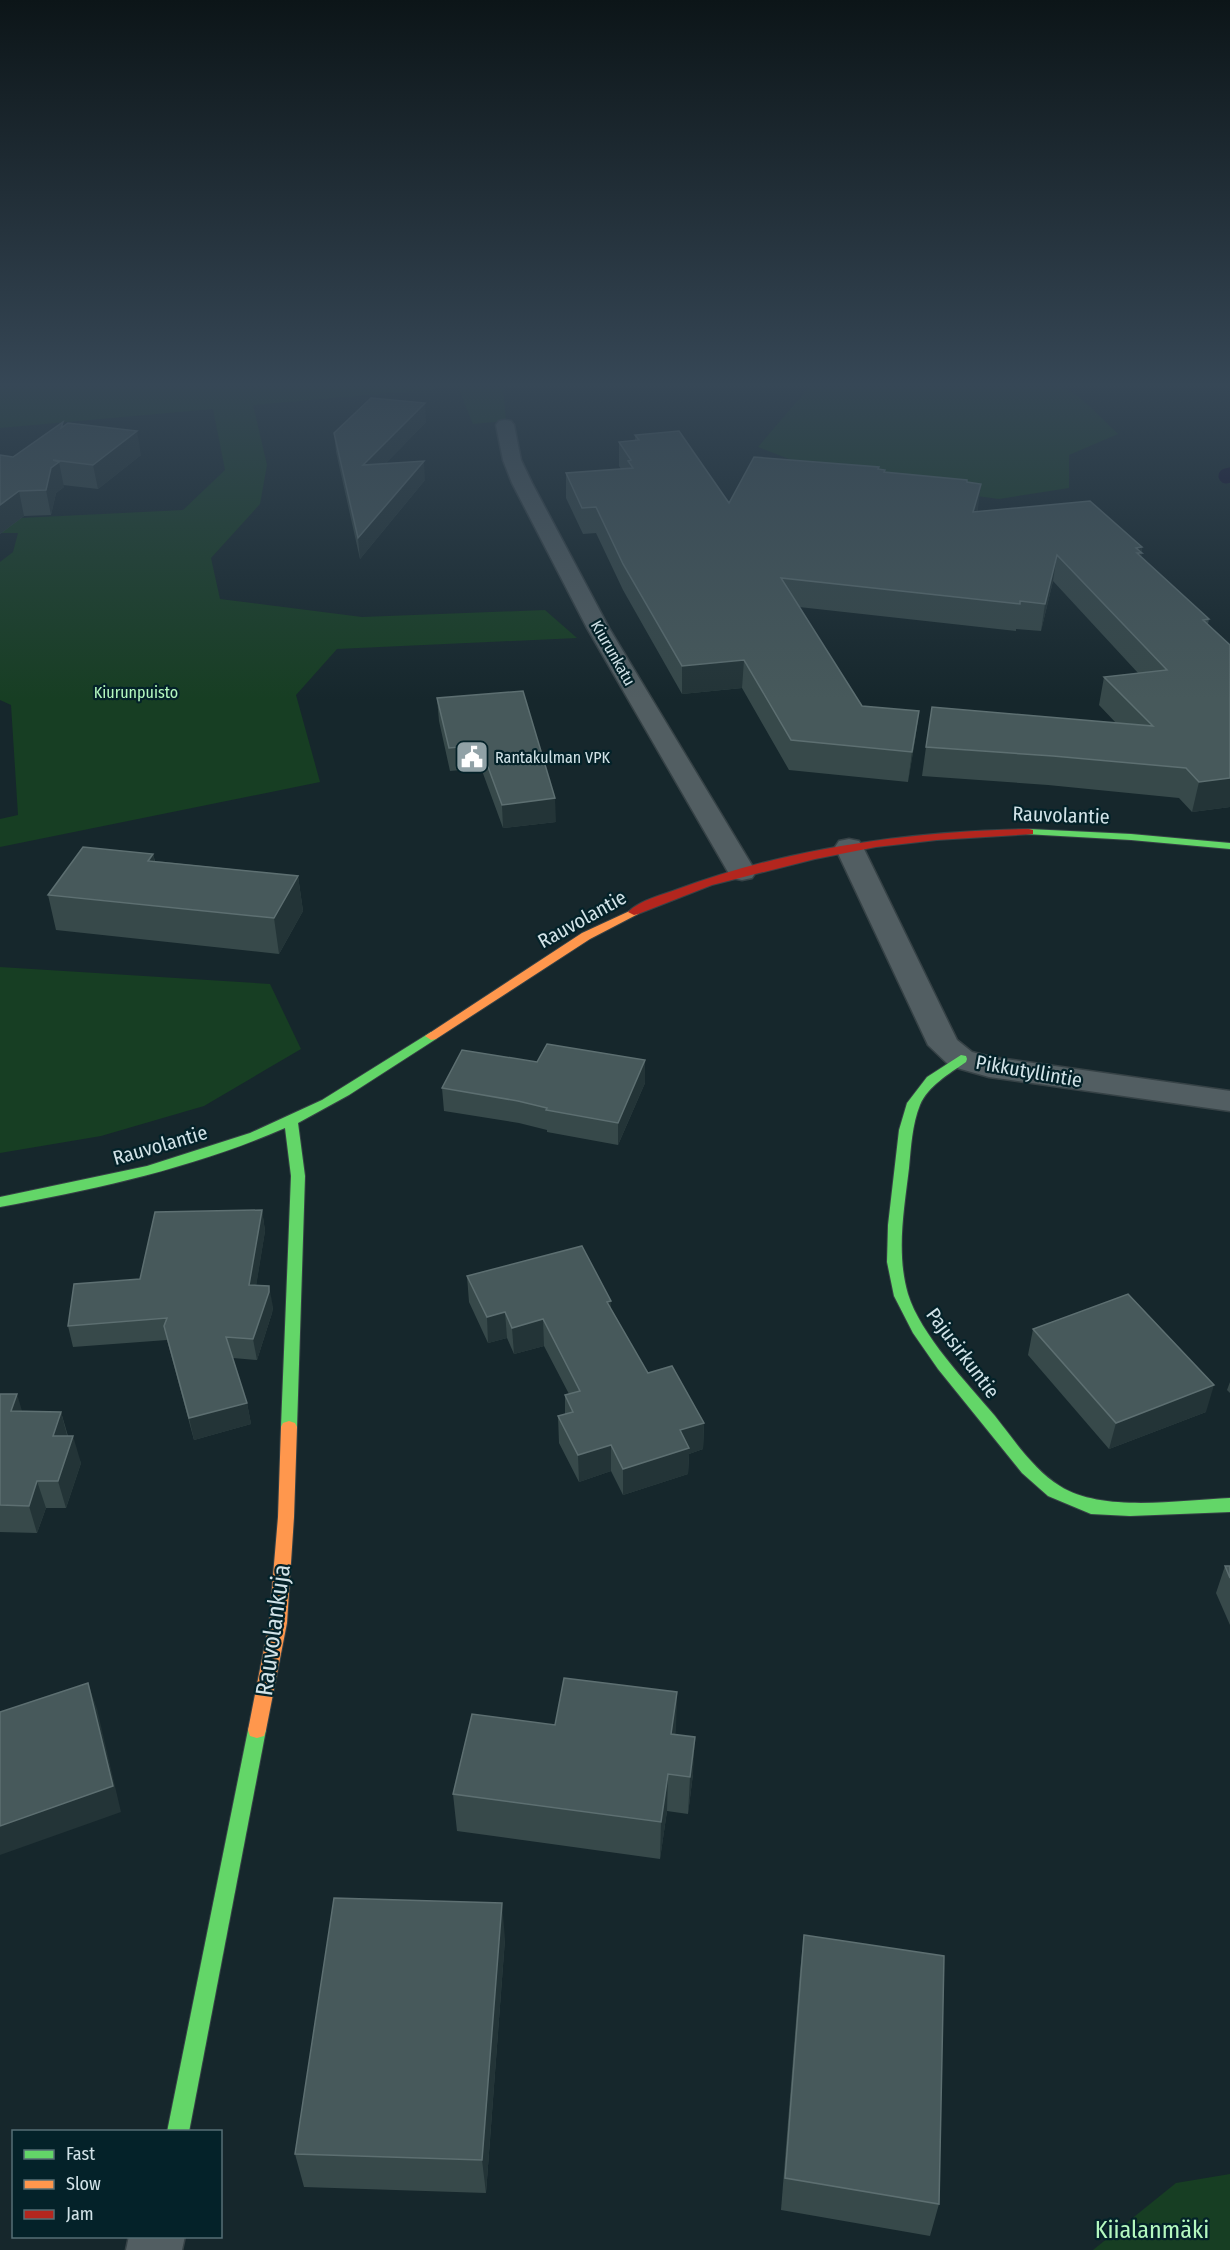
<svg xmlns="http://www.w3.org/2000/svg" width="1230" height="2250" viewBox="0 0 1230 2250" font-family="'Fira Sans Condensed',sans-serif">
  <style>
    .green { fill: #173e23 }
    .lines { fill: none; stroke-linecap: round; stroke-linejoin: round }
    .stream { stroke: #0d0729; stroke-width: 15 }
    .street-casing { stroke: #364246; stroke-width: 3 }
    .fast-casing { stroke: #364246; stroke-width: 2 }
    .slow-casing { stroke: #364246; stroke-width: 2 }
    .jam-casing { stroke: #364246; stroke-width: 2 }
    .street { fill: #525e62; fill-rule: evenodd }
    .fast { fill: #63d668; fill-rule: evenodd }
    .slow { fill: #ff974d; fill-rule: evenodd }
    .jam { fill: #b3261e; fill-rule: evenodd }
    .wall { fill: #37494a }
    .shaded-wall { fill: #233437 }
    .building { fill: #47595b; stroke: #5d6f71; stroke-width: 1.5 }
    .labels { text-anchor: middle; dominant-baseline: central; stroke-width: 4.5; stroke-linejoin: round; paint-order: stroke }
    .far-street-label { font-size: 16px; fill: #d2e3e8; stroke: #042229 }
    .far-park-label { font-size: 16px; fill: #b4f8bf; stroke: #042229 }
    .far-poi-label { font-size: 16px; fill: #d2e3e8; stroke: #042229; text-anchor: start }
    .street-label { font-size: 20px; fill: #d2e3e8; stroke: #042229 }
    .near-street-label { font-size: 24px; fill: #d2e3e8; stroke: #042229 }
    .near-park-label { font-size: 24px; fill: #b4f8bf; stroke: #042229 }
  </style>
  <rect width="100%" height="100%" fill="#16272c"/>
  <g class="green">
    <path d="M0,385H503L506,421L473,424L458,387L253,405L267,465L260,504L211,558L220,599L362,617L545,610L577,638L337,649L296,695L320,782L0,847V819L18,815L11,705L0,700V562L13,552L18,533H0V519L183,510L225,470L213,409L0,428Z"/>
    <path d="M811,385H1059L1081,398L1118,434L1069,455V488L999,499L835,477L758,447Z"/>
    <path d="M0,967L270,984L301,1049L204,1106L101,1136L0,1153Z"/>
    <path d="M1230,2174V2250H1093L1176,2183Z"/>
  </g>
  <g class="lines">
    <path class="stream" d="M1226,476L1230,475"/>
    <g class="street-casing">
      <g id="street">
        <path d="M505,420L511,421L514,425L521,460L532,483L609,628L756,872L752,878L742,880L732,878L728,872L587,628L512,483L503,460L496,425L499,421Z"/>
        <path d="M849,839L859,841L863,847L957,1040L972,1052L991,1057L1230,1091V1111L989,1077L950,1066L928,1045L835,847L839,841Z"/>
        <path d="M129,2236H185L182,2250H126Z"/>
      </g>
    </g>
    <g class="fast-casing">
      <g id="fast">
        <path d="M1029,829L1131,834L1230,843V849L1131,840L1025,834V830Z"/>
        <path d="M431,1032L437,1036L436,1039L349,1095L298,1123L305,1176L297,1427L295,1431L289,1433L283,1431L281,1427L291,1176L285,1128C194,1168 97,1189 0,1207V1197L147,1166L250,1133L322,1100Z"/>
        <path d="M961,1055L966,1056L967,1059L966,1062C949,1074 928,1086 920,1105C912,1125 911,1147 909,1168C904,1210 896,1253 908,1294C920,1334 968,1384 995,1416C1014,1440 1034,1470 1060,1486C1102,1513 1181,1500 1230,1498V1512L1130,1516L1091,1514L1048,1496L1022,1473L938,1369L913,1333L894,1296L887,1262L888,1225L899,1130L907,1103L927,1077Z"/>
        <path d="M257,1722L264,1724L266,1730L189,2132H167L248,1730L250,1724Z"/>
      </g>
    </g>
    <g class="slow-casing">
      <g id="slow">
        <path d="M634,909L640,912L638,914L590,939L436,1039L431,1040L425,1036L582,933Z"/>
        <path d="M289,1421L295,1423L297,1427L294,1517L287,1623L266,1730L264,1736L257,1738L250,1736L248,1730L269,1623L278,1517L281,1427L283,1423Z"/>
      </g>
    </g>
    <g class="jam-casing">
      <path id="jam" d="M1029,829L1033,830V834L937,840L876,847L815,859L712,885L638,914L634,915L628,912C640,900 662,895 678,889C789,848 911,831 1029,829Z"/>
    </g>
    <use href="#street" class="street"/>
    <use href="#fast" class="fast"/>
    <use href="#slow" class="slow"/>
    <use href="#jam" class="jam"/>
  </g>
  <g class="wall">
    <path d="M63,422V427L141,455L98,489L63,485L64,487L56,493L51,515L24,516L0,534L13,457Z"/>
    <path d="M426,422L385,464L425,480L360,559L336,452L334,433Z"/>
    <path d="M635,435L729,503L879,467V469L885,472L967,482L978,509L977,512L1142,547L1141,557L1209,619L1208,624L1230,645V807L1192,812L1179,798L1048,785L922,776L926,747L1116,723L1099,705L1104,677L1138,673L1053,581L1041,631L1016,629V631L799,607L862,706L919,711L915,740L908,782L789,770L742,688L682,694L623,590L596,533L583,534L566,498V473L621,469L619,466V442L635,441Z"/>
    <path d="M437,698L556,822L503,828L481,768L450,771L439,721Z"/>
    <path d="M153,854L155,861L298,876L303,911L279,954L56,930L48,895Z"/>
    <path d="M645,1060V1083L618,1145L547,1132V1130L519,1123L444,1111L442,1088L537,1062Z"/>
    <path d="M262,1210L265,1231L256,1285L273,1307L272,1313L257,1360L233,1358L247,1403L251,1424L194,1440L167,1340L73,1347L68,1326L140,1279Z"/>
    <path d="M467,1276L611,1310L648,1373L704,1423L703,1449L689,1454L688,1474L623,1495L611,1471L579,1482L559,1443L558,1416L565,1414V1395L569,1394L544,1346L514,1354L507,1338L488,1343L469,1302Z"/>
    <path d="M1033,1329L1206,1412L1109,1449L1028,1355Z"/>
    <path d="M1230,1382V1393L1227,1390Z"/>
    <path d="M0,1394L22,1412H61L68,1436L81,1463L66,1508H46L37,1533L0,1532Z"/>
    <path d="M1225,1566H1230V1625L1216,1593Z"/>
    <path d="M677,1692L675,1734L693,1774L688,1814L667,1811L660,1859L457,1831L453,1794L555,1725Z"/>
    <path d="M804,1935L939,2204L930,2236L781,2210L800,1971Z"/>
    <path d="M505,1939L486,2193L304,2187L295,2154Z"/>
  </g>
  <g class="shaded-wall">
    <path d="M425,403L426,422L365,485L363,465Z"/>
    <path d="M137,431L141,455L98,489L93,465Z"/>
    <path d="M424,461L425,480L360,559L358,538Z"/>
    <path d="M59,462L64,487L56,493L51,515L46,490L51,468Z"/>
    <path d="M981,484L978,509L970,538L973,512Z"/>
    <path d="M19,491L24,516L0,534V505Z"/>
    <path d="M1142,547L1141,553H1142L1137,579L1136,548Z"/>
    <path d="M1057,555L1053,581L1041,631L1045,604Z"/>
    <path d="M744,660L742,688L682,694V666Z"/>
    <path d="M919,711L915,740L908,782L912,752Z"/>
    <path d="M1230,778V807L1192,812L1199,782Z"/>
    <path d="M555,798L556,822L503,828L502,805Z"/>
    <path d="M153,854L160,888L148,861Z"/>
    <path d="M298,876L303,911L279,954L274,918Z"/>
    <path d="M645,1060V1083L618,1145V1123Z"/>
    <path d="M262,1210L265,1231L253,1306L249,1285Z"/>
    <path d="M269,1286L273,1307L272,1313L257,1360L253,1339Z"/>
    <path d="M611,1301V1327L607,1302Z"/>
    <path d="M505,1312L507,1338L488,1343L487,1317Z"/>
    <path d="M543,1319L544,1346L514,1354L512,1328Z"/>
    <path d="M1214,1385L1206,1412L1109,1449L1116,1423Z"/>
    <path d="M17,1394L25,1421L11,1411Z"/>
    <path d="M247,1403L251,1424L194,1440L189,1418Z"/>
    <path d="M61,1412L68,1439L53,1436Z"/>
    <path d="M704,1423L703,1449L689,1454L688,1474L623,1495V1469L680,1430Z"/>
    <path d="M73,1436L81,1463L66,1508L58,1481Z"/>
    <path d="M611,1445V1471L579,1482L578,1455Z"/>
    <path d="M37,1481L46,1508L37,1533L29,1506Z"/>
    <path d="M88,1683L97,1709L121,1812L0,1855V1826Z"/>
    <path d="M677,1692L676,1730L670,1771L671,1734Z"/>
    <path d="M695,1737L693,1774L688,1814L690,1777Z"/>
    <path d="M668,1774L667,1811L660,1859L661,1822Z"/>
    <path d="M502,1903L505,1939L486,2193L482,2160Z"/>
  </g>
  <g class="building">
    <path d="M371,398L425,403L363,465L424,461L358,538L334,433Z"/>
    <path d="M63,422L61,428L68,423L137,431L93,465L53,460L59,462L51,468L46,490L19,491L0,505V455L13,457Z"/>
    <path d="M679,431L729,503L754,457L879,467L878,469L885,470L884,472L967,480V482L981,484L973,512L1090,501L1142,547L1136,548L1142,553H1137L1209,619L1203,620L1230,645V778L1199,782L1186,768L1053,756L926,747L932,707L1153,726L1104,677L1167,670L1057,555L1045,604L1020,601V604L781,578L862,706L919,711L912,752L791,740L744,660L682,666L623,564L596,507L582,508L566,473L633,468L628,461L631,460L619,442L639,440L635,435Z"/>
    <path d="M523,691L555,798L502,805L480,745L449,748L437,698Z"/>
    <path d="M83,847L153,854L148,861L298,876L274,918L48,895Z"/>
    <path d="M547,1044L645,1060L618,1123L546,1110L547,1108L518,1101L442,1088L462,1050L537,1062Z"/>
    <path d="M262,1210L249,1285L269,1286V1292L253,1339L226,1337L247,1403L189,1418L164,1326L167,1318L68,1326L74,1284L140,1279L155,1212Z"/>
    <path d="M582,1246L611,1301L607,1302L648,1373L672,1366L704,1423L680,1430L689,1448L623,1469L611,1445L578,1455L558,1416L573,1412L565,1395L580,1391L543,1319L512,1328L505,1312L487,1317L467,1276Z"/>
    <path d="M1128,1294L1214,1385L1116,1423L1033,1329Z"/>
    <path d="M0,1394H17L11,1411L61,1412L53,1436H73L58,1481H37L29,1506L0,1505Z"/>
    <path d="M1225,1566H1230V1578Z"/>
    <path d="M564,1678L677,1692L671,1734L695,1737L690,1777L668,1774L661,1822L453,1794L472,1714L555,1725Z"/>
    <path d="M88,1683L113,1786L0,1826V1712Z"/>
    <path d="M334,1898L502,1903L482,2160L295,2154Z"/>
    <path d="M804,1935L944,1956L939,2204L785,2178Z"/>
  </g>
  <linearGradient id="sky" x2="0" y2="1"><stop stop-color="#0c1518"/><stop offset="0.55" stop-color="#364756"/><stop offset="1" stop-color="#364756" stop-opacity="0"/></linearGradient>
  <rect width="1230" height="700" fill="url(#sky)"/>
  <defs>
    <g id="civic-square" transform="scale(1.725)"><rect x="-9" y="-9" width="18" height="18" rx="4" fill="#90a1a6" stroke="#042229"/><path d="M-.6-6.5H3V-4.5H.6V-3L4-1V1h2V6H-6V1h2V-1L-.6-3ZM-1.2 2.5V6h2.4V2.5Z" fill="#fff"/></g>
  </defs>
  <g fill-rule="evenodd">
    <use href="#civic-square" x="472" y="757"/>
  </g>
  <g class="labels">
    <g class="far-street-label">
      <text transform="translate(613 653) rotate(60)">Kiurunkatu</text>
    </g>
    <g class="far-park-label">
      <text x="136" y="692">Kiurunpuisto</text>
    </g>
    <g class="far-poi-label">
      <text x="495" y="757">Rantakulman VPK</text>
    </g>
    <g class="street-label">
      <text transform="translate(1061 815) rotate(2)">Rauvolantie</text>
      <text transform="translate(582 919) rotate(-29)">Rauvolantie</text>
      <text transform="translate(1029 1071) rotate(10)">Pikkutyllintie</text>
      <text transform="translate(160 1145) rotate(-16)">Rauvolantie</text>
      <text transform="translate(963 1353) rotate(53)">Pajusirkuntie</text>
    </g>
    <g class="near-street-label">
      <text transform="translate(273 1630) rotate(-82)">Rauvolankuja</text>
    </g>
    <g class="near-park-label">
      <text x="1152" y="2230">Kiialanmäki</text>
    </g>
  </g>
  <rect x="12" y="2130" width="210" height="108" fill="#042229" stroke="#566f75" stroke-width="1.5"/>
  <rect x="24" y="2150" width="30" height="9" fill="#63d668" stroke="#566f75" stroke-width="1.5"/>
  <text x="66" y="2160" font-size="18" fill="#d2e3e8">Fast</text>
  <rect x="24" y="2180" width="30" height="9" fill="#ff974d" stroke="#566f75" stroke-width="1.5"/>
  <text x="66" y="2190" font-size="18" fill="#d2e3e8">Slow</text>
  <rect x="24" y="2210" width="30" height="9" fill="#b3261e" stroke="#566f75" stroke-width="1.5"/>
  <text x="66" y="2220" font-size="18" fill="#d2e3e8">Jam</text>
</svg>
